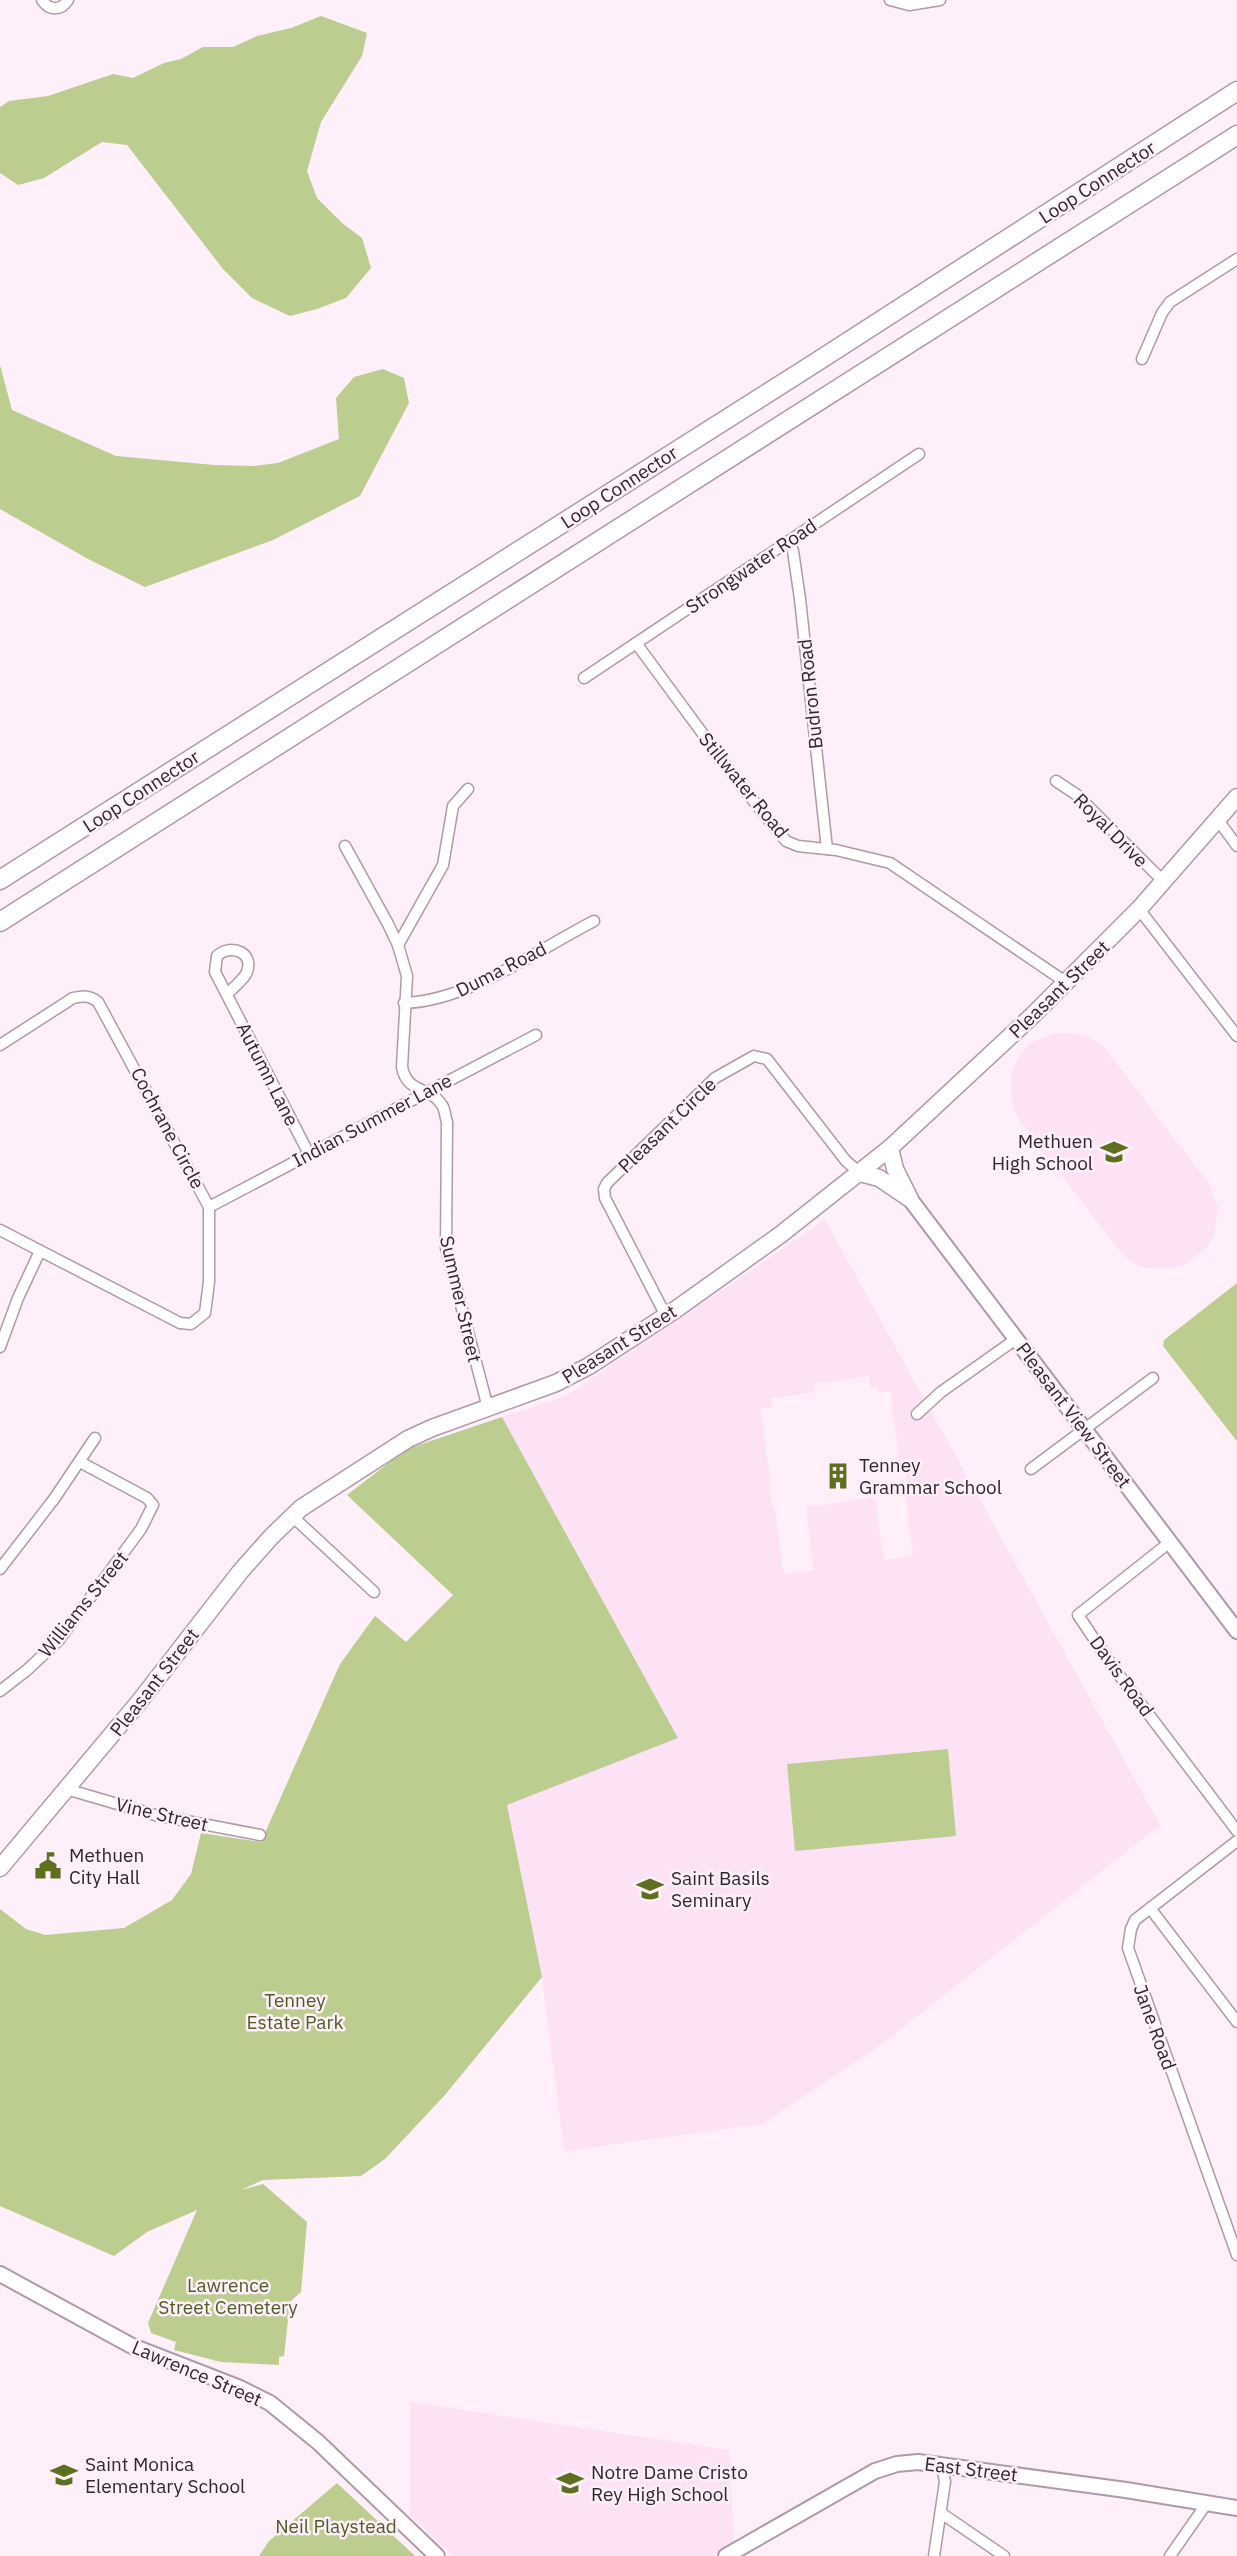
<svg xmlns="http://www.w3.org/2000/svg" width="1237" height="2556" viewBox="0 0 1237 2556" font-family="'IBM Plex Sans',sans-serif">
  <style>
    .built { fill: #fce2f4; fill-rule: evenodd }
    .green { fill: #bbcd8f }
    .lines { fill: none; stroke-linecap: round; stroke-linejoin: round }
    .street-casing { stroke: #b099a9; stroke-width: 13 }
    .secondary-casing { stroke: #b099a9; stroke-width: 18 }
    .primary-casing { stroke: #b099a9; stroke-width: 19 }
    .highway-casing { stroke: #b099a9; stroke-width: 21 }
    .street { stroke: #fff; stroke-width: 10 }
    .secondary { stroke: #fff; stroke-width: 14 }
    .primary { stroke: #fff; stroke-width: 16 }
    .highway { stroke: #fff; stroke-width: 18 }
    .labels { text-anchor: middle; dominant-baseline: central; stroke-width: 5; stroke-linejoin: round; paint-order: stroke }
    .street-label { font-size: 19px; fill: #30272d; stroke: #feeff9 }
    .poi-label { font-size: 19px; fill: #30272d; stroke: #feeff9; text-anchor: start }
    .park-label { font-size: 19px; fill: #4e5d23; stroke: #feeff9 }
  </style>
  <rect width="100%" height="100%" fill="#feeff9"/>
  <g class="built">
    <path d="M1056,1033H1073L1090,1038L1104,1047L1209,1184L1218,1208L1214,1235L1206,1248L1186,1264L1174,1268H1146L1133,1263L1122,1254L1019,1120L1013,1108L1011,1091L1012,1071L1019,1056L1030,1043Z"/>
    <path d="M825,1220L1160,1825L882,2044L762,2124L564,2151L542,1977L504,1800L678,1737L502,1417L566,1396ZM869,1376L871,1388L877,1387L878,1392L890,1391L900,1466H905L907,1486L904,1487L913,1556L884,1560L875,1497L806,1507L814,1570L784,1574L774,1506H772L769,1486L771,1485L760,1408L772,1407L771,1398L815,1392L814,1384Z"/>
    <path d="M410,2402L729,2450L734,2544L712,2556H453L410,2515Z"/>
  </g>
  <g class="green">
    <path d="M321,16L367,33L362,56L321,122L307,171L317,198L342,223L362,238L371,268L346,298L317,309L290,316L252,298L223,269L127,145L102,142L44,178L18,185L0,173V107L9,101L48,96L113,74L133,78L164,63L181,59L203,47H233L257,36L291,28Z"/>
    <path d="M0,365L12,410L116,456L214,465L253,466L278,463L339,439L336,398L354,377L383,369L404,378L409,403L360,496L273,540L145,587L90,560L0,509Z"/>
    <path d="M1237,1283V1440H1236L1163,1346L1164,1340Z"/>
    <path d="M502,1417L678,1738L507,1805L542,1977L444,2096L385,2159L361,2176L263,2180L241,2190L263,2184L307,2222L301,2292L290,2302L284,2356L279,2357V2365L221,2362L174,2350L176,2342L151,2333L148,2323L197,2210L147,2232L114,2256L0,2206V1909L26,1929L45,1935L124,1928L172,1900L191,1874L201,1833L261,1842L340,1664L375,1616L406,1642L453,1595L347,1495L407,1449Z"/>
    <path d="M948,1749L956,1836L795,1851L787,1764Z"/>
    <path d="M337,2483L415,2556H259L269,2541Z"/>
  </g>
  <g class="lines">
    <g class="street-casing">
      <g id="street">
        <path d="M42,0C49,11 61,11 68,0"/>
        <path d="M890,0L909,5L940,0"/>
        <path d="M1142,359L1162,313L1170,302L1237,259"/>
        <path d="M789,541L793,551L800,599L827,849"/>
        <path d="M636,643L739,783L786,841L798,846L836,850L890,863L1067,983"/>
        <path d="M584,678L919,454"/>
        <path d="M1056,781L1077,795L1164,882"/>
        <path d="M1218,820L1237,846"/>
        <path d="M345,846L388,924L398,945L407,976L402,1067C407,1094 430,1086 442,1105C445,1109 445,1117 447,1122L446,1248L488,1408"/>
        <path d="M1139,909L1237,1036"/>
        <path d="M398,945L443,865L453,806L468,789"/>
        <path d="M227,994C233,988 242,981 246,974C256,954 232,942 217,956L215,972L309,1154"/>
        <path d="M404,1003C469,1001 537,950 594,921"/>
        <path d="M0,1045L73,998C83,996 90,995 98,1002L209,1207V1282L205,1313L191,1324L180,1323L0,1230"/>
        <path d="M209,1207L536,1035"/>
        <path d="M666,1316L605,1198L604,1189L607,1183L715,1078L754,1056L767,1059L846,1161L860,1173"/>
        <path d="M0,1347L18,1298L40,1251"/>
        <path d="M917,1414L941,1392L1016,1339"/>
        <path d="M1031,1469L1153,1378"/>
        <path d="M292,1516L374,1592"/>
        <path d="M1170,1542L1078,1615L1113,1667L1237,1831"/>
        <path d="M0,1569L54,1499L95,1438"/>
        <path d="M0,1691L27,1670L59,1640L141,1529L153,1505L147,1498L80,1462"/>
        <path d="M66,1789L155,1815L260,1835"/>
        <path d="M1237,1841L1135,1920L1131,1929L1128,1948L1237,2255"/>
        <path d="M1150,1908L1237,2022"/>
        <path d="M941,2513L1004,2556"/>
        <path d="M934,2556L945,2482L942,2465"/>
        <path d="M1170,2556L1207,2503"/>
      </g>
    </g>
    <g class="secondary-casing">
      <g id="secondary">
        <path d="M910,1199L1237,1631"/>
        <path d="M0,2274L132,2346L240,2388L270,2403L318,2442L437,2556"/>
        <path d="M726,2556L875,2471L897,2464L918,2462L1126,2490L1237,2508"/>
      </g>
    </g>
    <g class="primary-casing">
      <g id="primary">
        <path d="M890,1148L895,1169L909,1197"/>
        <path d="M860,1173L879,1178L910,1199"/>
        <path d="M0,1868L139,1702L240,1572L271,1537L301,1508L408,1439L432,1428L556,1383L589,1366L675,1310L780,1235L890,1148L1033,1015L1139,909L1237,797"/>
      </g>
    </g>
    <g class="highway-casing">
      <g id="highway">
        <path d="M0,880L815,363L1237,91"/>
        <path d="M0,922L1237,135"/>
      </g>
    </g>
    <use href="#street" class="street"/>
    <use href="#secondary" class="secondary"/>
    <use href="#primary" class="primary"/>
    <use href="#highway" class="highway"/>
  </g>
  <defs>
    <g id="school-bare" transform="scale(2.1)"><path d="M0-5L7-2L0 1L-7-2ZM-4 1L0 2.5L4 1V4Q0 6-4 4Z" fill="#5d701f" stroke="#feeff9" stroke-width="2.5" paint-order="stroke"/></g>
    <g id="building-bare" transform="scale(2.1)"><path d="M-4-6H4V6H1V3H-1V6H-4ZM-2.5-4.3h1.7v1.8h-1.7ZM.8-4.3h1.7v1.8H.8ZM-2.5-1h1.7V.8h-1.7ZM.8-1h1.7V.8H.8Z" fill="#5d701f" stroke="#feeff9" stroke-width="2.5" paint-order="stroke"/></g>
    <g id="civic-bare" transform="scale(2.1)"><path d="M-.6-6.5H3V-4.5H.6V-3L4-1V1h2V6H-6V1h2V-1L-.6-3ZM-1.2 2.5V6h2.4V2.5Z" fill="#5d701f" stroke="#feeff9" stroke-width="2.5" paint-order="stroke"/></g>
  </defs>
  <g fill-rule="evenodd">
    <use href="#school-bare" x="1114" y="1152"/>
    <use href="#building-bare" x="838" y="1476"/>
    <use href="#civic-bare" x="48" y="1866"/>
    <use href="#school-bare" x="650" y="1889"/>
    <use href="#school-bare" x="64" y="2475"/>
    <use href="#school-bare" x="570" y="2483"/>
  </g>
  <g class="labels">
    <g class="street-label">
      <text transform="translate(1097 182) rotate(-33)">Loop Connector</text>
      <text transform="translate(619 487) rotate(-33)">Loop Connector</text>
      <text transform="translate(751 566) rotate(-34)">Strongwater Road</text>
      <text transform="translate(810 694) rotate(-96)">Budron Road</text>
      <text transform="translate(744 785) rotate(51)">Stillwater Road</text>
      <text transform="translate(141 791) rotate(-33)">Loop Connector</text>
      <text transform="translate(1111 830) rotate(45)">Royal Drive</text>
      <text transform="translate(501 969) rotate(-27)">Duma Road</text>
      <text transform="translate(1059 989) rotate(-44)">Pleasant Street</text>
      <text transform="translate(268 1074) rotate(63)">Autumn Lane</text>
      <text transform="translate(372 1120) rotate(-28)">Indian Summer Lane</text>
      <text transform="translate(667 1125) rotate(-44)">Pleasant Circle</text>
      <text transform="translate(168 1128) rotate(62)">Cochrane Circle</text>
      <text transform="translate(461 1299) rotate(77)">Summer Street</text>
      <text transform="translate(619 1344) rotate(-32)">Pleasant Street</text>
      <text transform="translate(1074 1415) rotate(53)">Pleasant View Street</text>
      <text transform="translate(83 1604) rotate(-51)">Williams Street</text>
      <text transform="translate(1122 1676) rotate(54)">Davis Road</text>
      <text transform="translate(154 1682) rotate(-52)">Pleasant Street</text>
      <text transform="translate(162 1814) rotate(13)">Vine Street</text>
      <text transform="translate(1155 2027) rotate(70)">Jane Road</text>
      <text transform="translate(197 2373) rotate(23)">Lawrence Street</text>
      <text transform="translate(971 2469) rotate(7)">East Street</text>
    </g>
    <g class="poi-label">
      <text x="1093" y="1141" text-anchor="end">Methuen<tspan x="1093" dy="22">High School</tspan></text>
      <text x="859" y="1465">Tenney<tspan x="859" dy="22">Grammar School</tspan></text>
      <text x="69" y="1855">Methuen<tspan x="69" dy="22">City Hall</tspan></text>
      <text x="671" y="1878">Saint Basils<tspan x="671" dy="22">Seminary</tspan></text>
      <text x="85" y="2464">Saint Monica<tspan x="85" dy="22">Elementary School</tspan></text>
      <text x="591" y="2472">Notre Dame Cristo<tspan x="591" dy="22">Rey High School</tspan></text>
    </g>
    <g class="park-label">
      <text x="295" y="2000">Tenney<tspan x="295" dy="22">Estate Park</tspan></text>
      <text x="228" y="2285">Lawrence<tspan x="228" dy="22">Street Cemetery</tspan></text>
      <text x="336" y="2526">Neil Playstead</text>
    </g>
  </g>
</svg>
